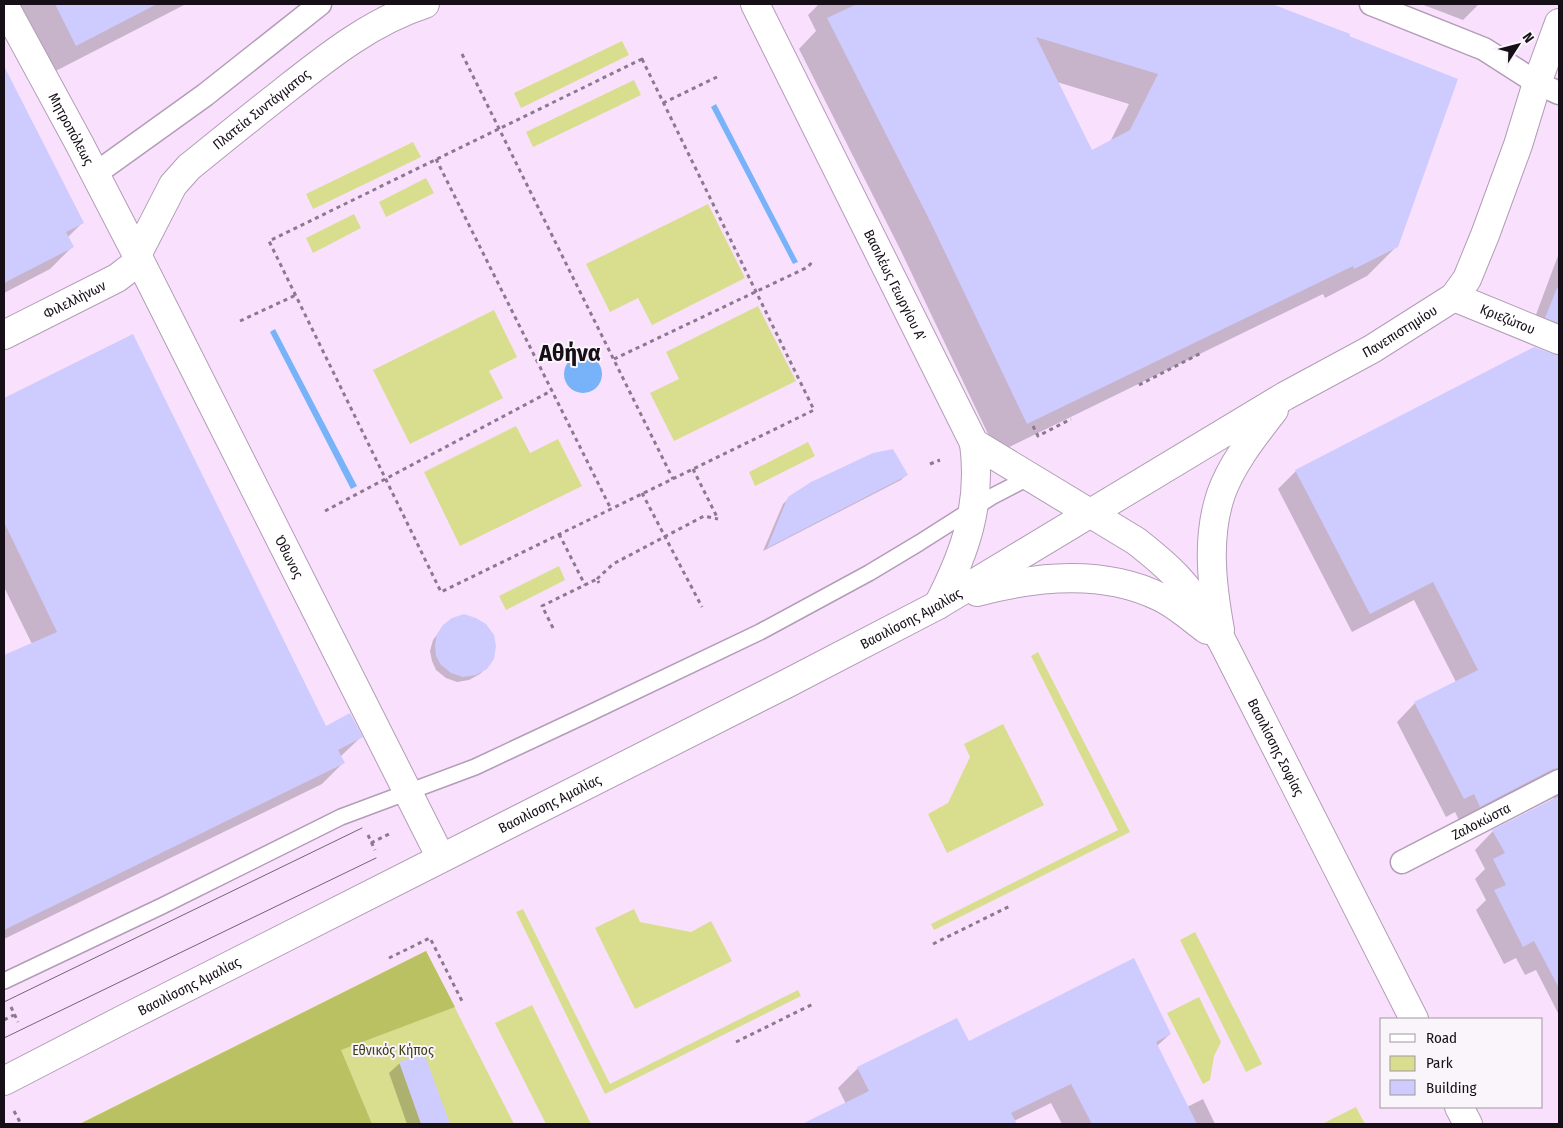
<svg xmlns="http://www.w3.org/2000/svg" width="1563" height="1128" viewBox="0 0 1563 1128" font-family="'Fira Sans Condensed',sans-serif">
  <style>
    .green { fill: #d8de8d }
    .forest { fill: #bac162 }
    .water { fill: #78b2f9 }
    .shadow { fill: #0003; fill-rule: evenodd }
    .building { fill: #cecbff; fill-rule: evenodd }
    .lines { fill: none; stroke-linecap: round; stroke-linejoin: round }
    .service-casing { stroke: #b39cb7; stroke-width: 18 }
    .pedestrian-casing { stroke: #b39cb7; stroke-width: 25 }
    .minor-casing { stroke: #b39cb7; stroke-width: 30 }
    .tertiary-casing { stroke: #b39cb7; stroke-width: 30 }
    .primary-casing { stroke: #b39cb7; stroke-width: 30 }
    .path { stroke: #8b7a8d; stroke-width: 3; stroke-dasharray: 4 4; stroke-linecap: butt }
    .service { stroke: #fff; stroke-width: 15 }
    .pedestrian { stroke: #fff; stroke-width: 22 }
    .minor { stroke: #fff; stroke-width: 28 }
    .tertiary { stroke: #fff; stroke-width: 28 }
    .primary { stroke: #fff; stroke-width: 28 }
    .tram { stroke: #736575; stroke-width: 1 }
    .labels { text-anchor: middle; dominant-baseline: central; stroke-width: 4; stroke-linejoin: round; paint-order: stroke }
    .street-label { font-size: 14px; fill: #170f18; stroke: #faf5fb }
    .park-label { font-size: 14px; fill: #3e4018; stroke: #faf5fb }
    .town-label { font-size: 24px; font-weight: bold; fill: #170f18; stroke: #faf5fb }
  </style>
  <rect width="100%" height="100%" fill="#f9e1fd"/>
  <g class="green">
    <path d="M622,41L629,55L521,108L514,93Z"/>
    <path d="M634,80L641,95L533,147L526,132Z"/>
    <path d="M413,142L421,157L313,209L306,194Z"/>
    <path d="M426,178L434,193L386,217L379,202Z"/>
    <path d="M708,204L745,278L652,325L638,298L610,312L586,264Z"/>
    <path d="M354,214L361,228L313,253L306,238Z"/>
    <path d="M758,306L796,381L674,441L650,393L679,379L666,352Z"/>
    <path d="M494,310L517,357L489,371L503,398L410,444L373,370Z"/>
    <path d="M516,426L530,453L558,439L582,486L460,546L424,472Z"/>
    <path d="M808,442L815,456L755,486L749,472Z"/>
    <path d="M559,566L565,580L506,610L499,596Z"/>
    <path d="M1038,652L1130,832L934,930L931,924L1118,830L1031,656Z"/>
    <path d="M1003,724L1044,805L947,853L928,814L948,803L970,757L964,744Z"/>
    <path d="M523,909L610,1084L798,990L801,996L605,1094L516,912Z"/>
    <path d="M634,909L640,922L691,932L711,921L732,961L635,1009L595,928Z"/>
    <path d="M1195,932L1262,1064L1246,1072L1180,940Z"/>
    <path d="M426,951L514,1124H79Z"/>
    <path d="M1199,997L1221,1042L1214,1056L1210,1080L1203,1084L1167,1013Z"/>
    <path d="M532,1005L591,1124H546L495,1023Z"/>
    <path d="M1356,1107L1365,1124H1322Z"/>
  </g>
  <path class="forest" d="M426,951L455,1007L341,1050L372,1124H83L82,1123Z"/>
  <g class="water">
    <path d="M716,104L798,262L793,264L711,107Z"/>
    <path d="M275,329L357,486L351,489L270,332Z"/>
    <circle cx="583" cy="374" r="19"/>
  </g>
  <g class="shadow">
    <path d="M4,4H186L42,78Z"/>
    <path d="M819,4H1269L1349,34L1397,246L1367,276L1325,298L1323,294L997,453L901,251L799,49L816,31L808,15ZM1057,82L1129,104L1110,142L1091,152Z"/>
    <path d="M1421,4H1479L1463,20Z"/>
    <path d="M4,68L83,222L68,237L72,247L50,269L4,293Z"/>
    <path d="M1559,253V1015L1536,970L1525,975L1516,958L1504,964L1476,910L1486,900L1475,879L1485,869L1475,850L1493,831L1554,800L1553,794L1461,824L1455,812L1446,817L1397,722L1415,703L1456,682L1414,600L1352,632L1278,489L1296,471L1556,356L1553,349L1528,336Z"/>
    <path d="M133,336L326,727L361,737L340,757L343,763L322,784L4,939V656L32,644L4,587V399Z"/>
    <path d="M906,475L901,480L763,551L783,504L789,498Z"/>
    <path d="M444,626L486,668L480,674L469,680L457,682L446,678L436,670L432,661L430,651L433,640Z"/>
    <path d="M1170,1034L1157,1046L1187,1107L1203,1099L1215,1124H1062L1051,1103L1014,1121L1016,1124H804L846,1104L838,1088L858,1068L968,1042Z"/>
    <path d="M424,1054L448,1124H407L389,1073L400,1063Z"/>
  </g>
  <g class="building">
    <path d="M55,4H157L76,46Z"/>
    <path d="M857,4H1272L1350,34L1349,36L1458,79L1398,247L1354,269L1353,266L1027,424L930,221L827,18ZM1036,37L1158,74L1130,130L1092,150Z"/>
    <path d="M4,66L84,223L66,232L74,247L4,283Z"/>
    <path d="M1557,288L1559,289V323L1545,318Z"/>
    <path d="M133,334L326,726L350,713L363,737L338,750L345,763L4,930V655L57,632L4,522V398Z"/>
    <path d="M1534,347L1553,354L1559,355V768L1553,769L1480,807L1474,794L1464,799L1414,702L1478,670L1433,582L1370,614L1295,470Z"/>
    <path d="M893,449L908,475L767,548L788,497L811,482L873,453Z"/>
    <path d="M464,614L476,618L486,624L494,635L496,646L494,659L487,669L476,675L463,677L451,673L441,665L436,656L435,645L437,634L443,625L452,618Z"/>
    <path d="M1559,796V988L1534,941L1523,947L1494,890L1506,885L1493,859L1505,853L1492,830Z"/>
    <path d="M1134,958L1171,1034L1156,1042L1197,1124H1092L1071,1084L1011,1113L1017,1124H802L869,1091L857,1067L957,1018L969,1041Z"/>
    <path d="M424,1053L450,1124H421L399,1062Z"/>
  </g>
  <g class="lines">
    <g class="service-casing">
      <path id="service" d="M4,981L162,906L341,817L475,767L588,714L760,632L869,573L919,543L993,496L1030,477"/>
    </g>
    <g class="pedestrian-casing">
      <g id="pedestrian">
        <path d="M1371,4L1484,49L1537,83L1559,93"/>
        <path d="M95,174L205,95L320,4"/>
        <path id="s1" d="M1402,862L1559,781"/>
      </g>
    </g>
    <g class="minor-casing">
      <g id="minor">
        <path id="s2" d="M4,5L79,143L137,255"/>
        <path id="s3" d="M1454,297L1559,340"/>
      </g>
    </g>
    <g class="tertiary-casing">
      <g id="tertiary">
        <path id="s4" d="M137,255L441,858"/>
      </g>
    </g>
    <g class="primary-casing">
      <g id="primary">
        <path id="s5" d="M755,4L974,443L1136,541C1150,552 1165,564 1177,577C1195,596 1209,619 1222,641L1414,1019"/>
        <path id="s6" d="M4,335L117,278L134,265L137,255L173,185L189,167C220,142 252,116 284,91C327,57 372,21 425,4"/>
        <path d="M977,592C1037,576 1103,569 1160,597C1177,605 1192,619 1207,630"/>
        <path d="M938,605C966,551 982,504 974,443"/>
        <path d="M1220,630C1212,586 1206,538 1221,494C1232,463 1254,436 1274,410"/>
        <path id="s7" d="M4,1081L122,1020L788,683L938,605L1285,396L1372,349L1454,297L1467,279L1485,235L1518,145L1537,83L1559,23"/>
        <path d="M1459,1107L1468,1124"/>
      </g>
    </g>
    <g class="path">
      <path d="M462,54L673,479"/>
      <path d="M642,59L814,410L441,592L269,241Z"/>
      <path d="M663,103L717,77"/>
      <path d="M436,159L611,509"/>
      <path d="M240,321L296,295"/>
      <path d="M614,359L808,267L812,262"/>
      <path d="M1139,385L1203,352"/>
      <path d="M1033,426L1038,436L1071,419"/>
      <path d="M930,464L940,460"/>
      <path d="M693,469L718,519"/>
      <path d="M642,493L702,607"/>
      <path d="M325,511L551,391"/>
      <path d="M559,534L585,585"/>
      <path d="M597,579L613,564L704,516L718,519"/>
      <path d="M553,628L542,606L597,579L599,583"/>
      <path d="M368,835L375,850"/>
      <path d="M371,843L391,833"/>
      <path d="M933,944L1010,906"/>
      <path d="M389,958L430,938L463,1003"/>
      <path d="M11,1007L18,1022"/>
      <path d="M4,1020L14,1015"/>
      <path d="M736,1042L813,1004"/>
      <path d="M14,1111L21,1124"/>
    </g>
    <use href="#service" class="service"/>
    <use href="#pedestrian" class="pedestrian"/>
    <use href="#minor" class="minor"/>
    <use href="#tertiary" class="tertiary"/>
    <use href="#primary" class="primary"/>
    <g class="tram">
      <path d="M4,1002L362,828"/>
      <path d="M4,1038L376,858"/>
    </g>
  </g>
  <g class="labels">
    <g class="street-label">
      <text stroke="none"><textPath href="#s6" startOffset="354">Πλατεία Συντάγματος</textPath></text>
      <text stroke="none"><textPath href="#s2" startOffset="141">Μητροπόλεως</textPath></text>
      <text stroke="none"><textPath href="#s5" startOffset="314">Βασιλέως Γεωργίου Α'</textPath></text>
      <text stroke="none"><textPath href="#s6" startOffset="79">Φιλελλήνων</textPath></text>
      <text stroke="none"><textPath href="#s3" startOffset="58">Κριεζώτου</textPath></text>
      <text stroke="none"><textPath href="#s7" startOffset="1585">Πανεπιστημίου</textPath></text>
      <text stroke="none"><textPath href="#s4" startOffset="338">Όθωνος</textPath></text>
      <text stroke="none"><textPath href="#s7" startOffset="1018">Βασιλίσσης Αμαλίας</textPath></text>
      <text stroke="none"><textPath href="#s5" startOffset="932">Βασιλίσσης Σοφίας</textPath></text>
      <text stroke="none"><textPath href="#s7" startOffset="612">Βασιλίσσης Αμαλίας</textPath></text>
      <text stroke="none"><textPath href="#s1" startOffset="89">Ζαλοκώστα</textPath></text>
      <text stroke="none"><textPath href="#s7" startOffset="208">Βασιλίσσης Αμαλίας</textPath></text>
    </g>
    <g class="park-label">
      <text x="393" y="1050">Εθνικός Κήπος</text>
    </g>
    <g class="town-label">
      <text x="570" y="353">Αθήνα</text>
    </g>
  </g>
  <rect width="1563" height="1128" fill="none" stroke="#170f18" stroke-width="10"/>
  <rect x="1380" y="1018" width="162" height="90" fill="#faf5fb" stroke="#9f99a0"/>
  <rect x="1390" y="1034" width="25" height="8" fill="#ffffff" stroke="#9f99a0"/>
  <text x="1426" y="1043" font-size="15" fill="#170f18">Road</text>
  <rect x="1390" y="1056" width="25" height="15" fill="#d8de8d" stroke="#9f99a0"/>
  <text x="1426" y="1068" font-size="15" fill="#170f18">Park</text>
  <rect x="1390" y="1080" width="25" height="15" fill="#cecbff" stroke="#9f99a0"/>
  <text x="1426" y="1093" font-size="15" fill="#170f18">Building</text>
  <g transform="translate(1518 45) rotate(54)" stroke="#faf5fb" stroke-width="4" paint-order="stroke">
  <path d="M0-4L9 19L0 12L-9 19Z" fill="#170f18"/>
  <text y="-8" font-size="14" font-weight="bold" text-anchor="middle" fill="#170f18">N</text>
  </g>
</svg>
